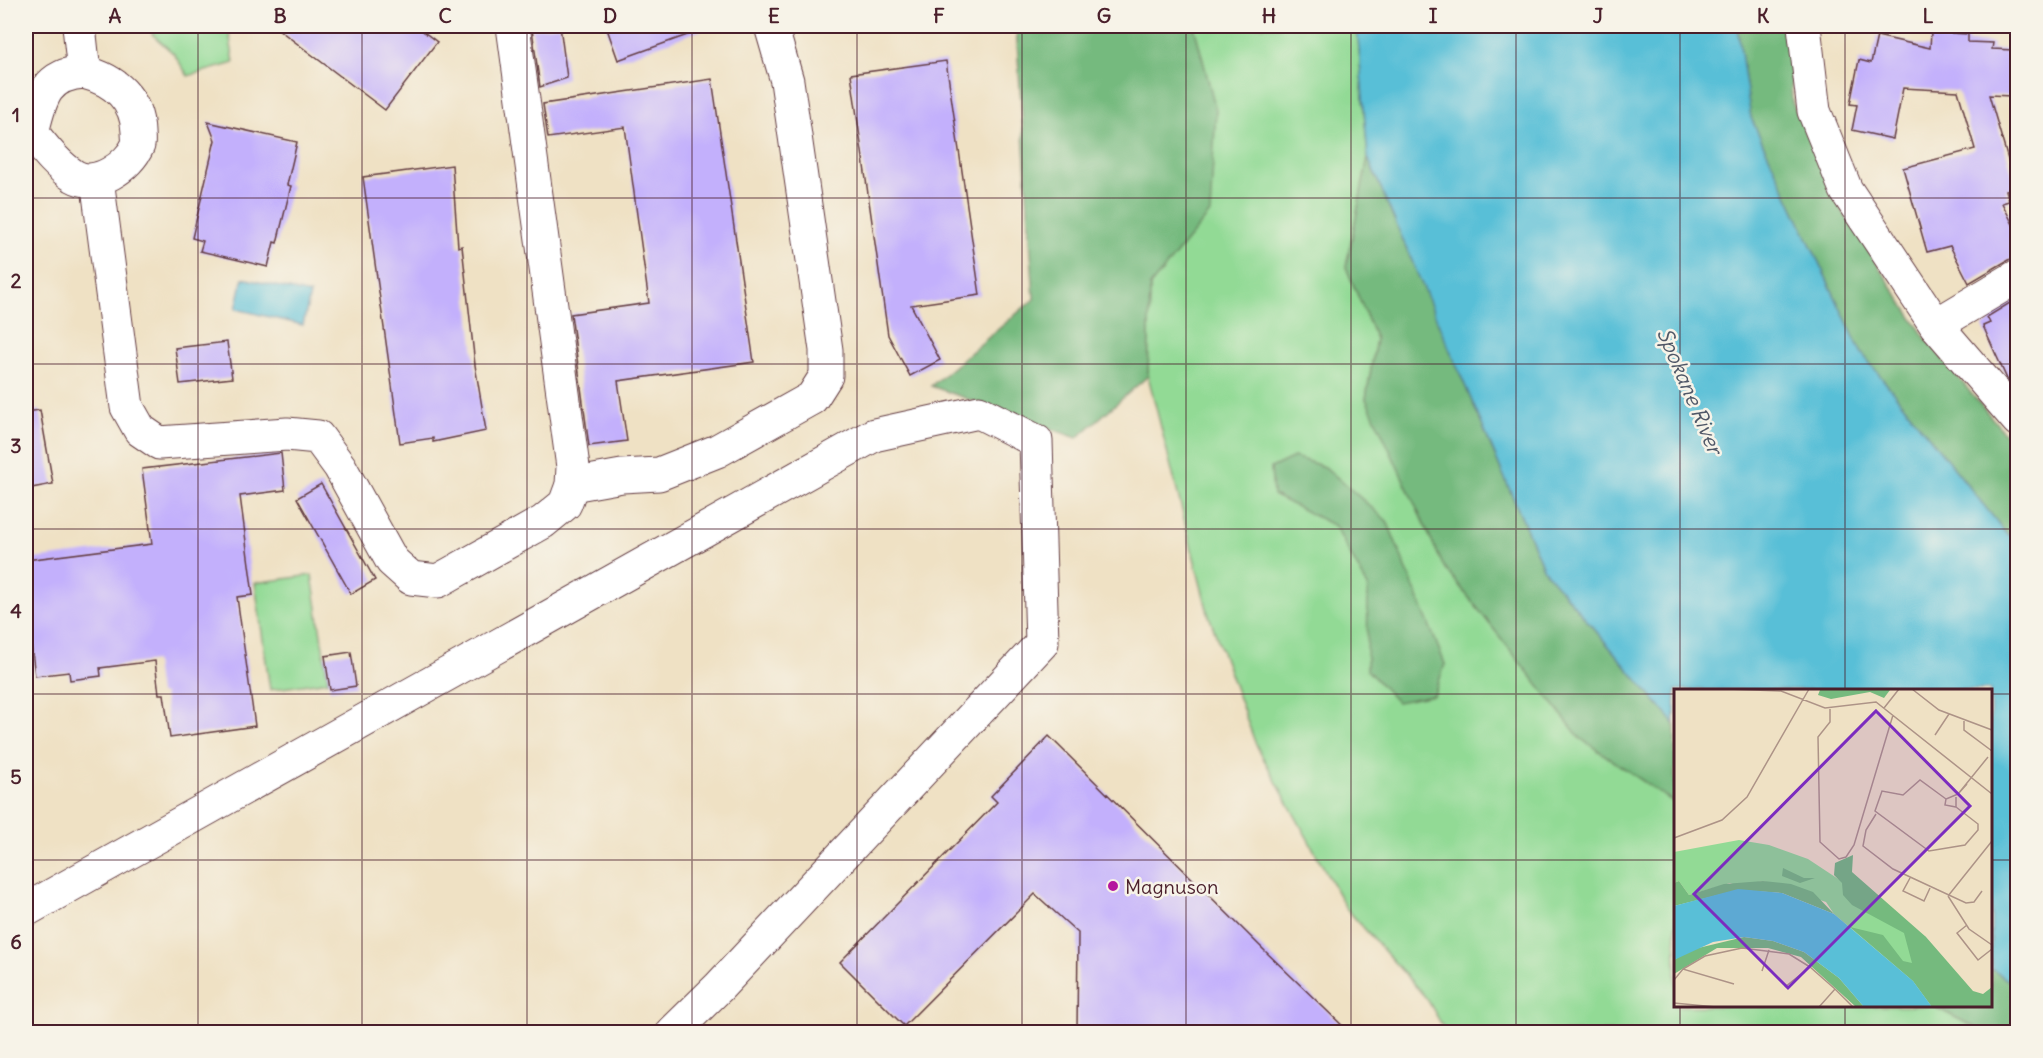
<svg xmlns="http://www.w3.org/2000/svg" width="2043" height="1058" viewBox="0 0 2043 1058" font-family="Delius,sans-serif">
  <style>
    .green { fill: #92da95; stroke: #6e7c60; stroke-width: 1.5; fill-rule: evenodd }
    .forest { fill: #75ba7e; stroke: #606c54; stroke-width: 1.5 }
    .water { fill: #59bfd7; stroke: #526f81; stroke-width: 1.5 }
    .building { fill: #c3b0fc }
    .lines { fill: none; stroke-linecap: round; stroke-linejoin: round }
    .minor-casing { stroke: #633c42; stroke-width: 35 }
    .minor { stroke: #fff; stroke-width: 33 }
    .grid { fill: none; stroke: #4a1f2b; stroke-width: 1.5; stroke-opacity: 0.55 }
    .poi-dot { fill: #b5179e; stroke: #f7f3e8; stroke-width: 2 }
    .labels { text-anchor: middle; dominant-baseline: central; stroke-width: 5; stroke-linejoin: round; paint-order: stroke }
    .poi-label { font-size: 20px; fill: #4a1f2b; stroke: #f7f3e8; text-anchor: start }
    .water-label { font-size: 21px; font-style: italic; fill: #4f5767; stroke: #f7f3e8 }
    .inset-road { fill: none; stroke: #ad9387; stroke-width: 1.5 }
    .view { fill: #7b2cbf; fill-opacity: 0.15; stroke: #7b2cbf; stroke-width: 3 }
    .inset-edge { fill: none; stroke: #4a1f2b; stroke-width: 3 }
    .neatline { fill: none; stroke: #4a1f2b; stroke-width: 2 }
    .grid-label { font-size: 20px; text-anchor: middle; font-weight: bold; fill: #4a1f2b }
  </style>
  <rect width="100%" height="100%" fill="#f7f3e8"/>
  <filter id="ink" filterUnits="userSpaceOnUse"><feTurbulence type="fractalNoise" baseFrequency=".0167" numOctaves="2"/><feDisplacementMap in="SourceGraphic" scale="12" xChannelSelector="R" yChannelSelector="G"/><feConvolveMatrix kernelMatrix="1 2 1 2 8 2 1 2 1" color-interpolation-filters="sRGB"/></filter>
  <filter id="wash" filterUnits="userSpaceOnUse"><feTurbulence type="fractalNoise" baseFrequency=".008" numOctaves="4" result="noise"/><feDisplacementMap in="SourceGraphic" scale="24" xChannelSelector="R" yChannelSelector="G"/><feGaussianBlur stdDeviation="1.35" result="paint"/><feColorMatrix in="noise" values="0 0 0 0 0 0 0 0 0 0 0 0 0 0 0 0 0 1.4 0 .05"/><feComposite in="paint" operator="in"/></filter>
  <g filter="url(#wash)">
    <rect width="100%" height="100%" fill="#efe1c4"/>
    <g class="green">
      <path d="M163,26H228L234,63L188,76L174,54L152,34Z"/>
      <path d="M1016,26H1357L1368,158L1346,267L1376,339L1366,399L1580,738L1675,803L1676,1006H1933L1984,1032H1446L1427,999L1346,908L1256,745L1208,613L1148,376L1150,286ZM1335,526L1445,664L1368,670V587Z"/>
      <path d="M312,575L328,681L270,690L255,583Z"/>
    </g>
    <g class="forest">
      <path d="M1016,26H1194L1216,110L1210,213L1150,286L1148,376L1077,438L931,386L1034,299Z"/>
      <path d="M1737,26H1789L1792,102L1838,204L1926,339L2017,448V542L2006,533L1861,352L1751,118Z"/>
      <path d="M1368,158L1544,570L1675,724V803L1580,738L1443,565L1366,399L1376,339L1346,267Z"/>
      <path d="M1294,457L1325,467L1387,521L1445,664L1434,695L1397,702L1367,670L1368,587L1335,526L1273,495L1271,468Z"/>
      <path d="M1991,969L2017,986V1032H1984L1933,1006H1990Z"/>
    </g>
    <g class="water">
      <path d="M1357,26H1737L1751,118L1861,352L2006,533L2017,542V986L1991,969L1990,690H1676L1675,724L1544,570L1368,158Z"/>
      <path d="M243,278L310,294L303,325L236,309Z"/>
    </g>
    <g id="blocks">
      <g class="building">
        <path d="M274,26H416L437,42L385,110Z"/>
        <path d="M560,26L567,78L540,87L532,29Z"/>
        <path d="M606,26H703L704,29L618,60Z"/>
        <path d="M1931,32L1968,34V42L1993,43L1992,49L2014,50L2012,96L1989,95L2016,187L2006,190L2009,201L2002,203L2018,234V257L2008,260L1969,283L1950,246L1927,252L1903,168L1975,149L1958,91L1903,88L1893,139L1852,130L1857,105L1850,104L1859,60L1871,63L1877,36L1930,48Z"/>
        <path d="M946,61L980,295L911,305L940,360L910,376L888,335L851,74Z"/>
        <path d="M712,79L754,362L618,381L627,441L589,446L571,314L649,303L632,178L625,127L548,138L543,104Z"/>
        <path d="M208,122L297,142L287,185L291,186L277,243L274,242L268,267L200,251L203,241L192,238L215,140Z"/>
        <path d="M452,165L458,247L462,246L475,365L486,431L433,442V438L400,443L363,177Z"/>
        <path d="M2018,298V391L2007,379L1983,326L1990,323L1987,317Z"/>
        <path d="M227,342L232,378L180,384L175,348Z"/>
        <path d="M40,410L53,484L26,489V412Z"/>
        <path d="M281,453L285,490L240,496L253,595L237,597L255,726L170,738L164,694H159L155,661L100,668L101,676L70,680L69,672L35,676L26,603V560L152,544L142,469Z"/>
        <path d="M321,484L375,580L351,594L297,498Z"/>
        <path d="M351,652L356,686L330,690L325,656Z"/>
        <path d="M1049,736L1265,951L1349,1032H1077L1078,933L1035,894L904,1026L840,962L997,802L991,796Z"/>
      </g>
    </g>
  </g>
  <g filter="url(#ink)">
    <use href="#blocks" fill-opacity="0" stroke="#633c42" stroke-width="1.5"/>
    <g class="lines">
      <g class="minor-casing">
        <g id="minor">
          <path d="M79,26L84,72"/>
          <path d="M1804,26L1814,111L1846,190L1936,325L2018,420"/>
          <path d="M84,72C115,80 137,99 138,132C138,136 139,141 138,145C129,166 96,189 74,176C57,165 45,149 32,133C40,101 44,74 84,72Z"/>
          <path d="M97,179L127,407L140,430L159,443L287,434L318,437L340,467L392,561L411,578L438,581L543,522L565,504L572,485L573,467L513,26"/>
          <path d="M1936,325L2018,276"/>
          <path d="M572,485L622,476L659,474L717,451L812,398L826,376V350L787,81L771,26"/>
          <path d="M26,910L874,435L979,412L1036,441L1042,643L719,987L673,1032"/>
        </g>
      </g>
      <use href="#minor" class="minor"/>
    </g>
  </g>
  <path class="grid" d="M198,26V1032M362,26V1032M527,26V1032M692,26V1032M857,26V1032M1022,26V1032M1186,26V1032M1351,26V1032M1516,26V1032M1680,26V690M1845,26V690M26,198H2018M26,364H2018M26,529H2018M26,694H1676M1990,694H2018M26,860H1676M1990,860H2018M1680,1006V1032M1845,1006V1032"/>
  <circle class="poi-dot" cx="1113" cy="886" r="6"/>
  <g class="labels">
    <g class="poi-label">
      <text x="1125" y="886">Magnuson</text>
    </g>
    <g class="water-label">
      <text transform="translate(1690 391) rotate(67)">Spokane River</text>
    </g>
  </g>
  <g transform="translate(1674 689)">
    <rect width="318" height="318" fill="#efe1c4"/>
    <path d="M65,151L95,156L134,170L252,248L258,318L239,292L160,225L152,213L89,192L65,197L56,194L15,206L5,192L0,194V163Z" fill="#92da95"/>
    <path d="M157,0H216V1L210,9L196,3L157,10L144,6L146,1ZM179,166L178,183L252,248L299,302L309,305L318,298V318H258L239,292L176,238L209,246L229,272L238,274L230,244L178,216L169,206L168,194L160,186L161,174ZM109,179L130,189H141L126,194L108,187ZM5,192L15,206L50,195L89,192L117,195L139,203L160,225L108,204L64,201L0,217V194ZM70,248L99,252L130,263L165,289L190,318H182L127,268L94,259H43L0,285V271L16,261Z" fill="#75ba7e"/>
    <path d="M64,200L108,204L160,225L239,292L258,318H190L165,289L130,263L99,252L70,248L39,253L0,271V217Z" fill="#59bfd7"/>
    <path class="inset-road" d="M53,0L107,2L151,19L202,13L318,105M238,0L265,21L318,41M210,19L225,0M156,20V33L144,48L146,153L165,170L172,168L180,156L219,26M290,30V41L318,62M261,46L275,25M293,95L284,105L314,68M282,108V118L271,116L272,110L284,105M272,110L246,91L229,106L208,102L201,122L255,162L291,156L304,141V135L282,118M202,125L192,141L189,157L219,180L292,214L300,213L308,202M0,149L48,131L73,108L135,0M236,189L229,202L250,212L256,199M274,207L318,152M274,207L295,240L318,256M293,236L283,244L304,271L318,260M9,280L31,267L68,259L115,265L136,278M88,282L95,261M0,291L9,280L60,295M111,298L136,278L161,300M0,314L42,318M145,318L161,300L179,318"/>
    <path class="view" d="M202,22L296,117L114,299L20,205Z"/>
    <rect width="318" height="318" class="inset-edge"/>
  </g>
  <rect width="2043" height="1058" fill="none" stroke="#f7f3e8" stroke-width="66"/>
  <rect x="33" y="33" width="1977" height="992" class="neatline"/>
  <g class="grid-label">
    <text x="115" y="23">A</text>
    <text x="280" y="23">B</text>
    <text x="445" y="23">C</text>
    <text x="610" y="23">D</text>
    <text x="774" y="23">E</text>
    <text x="939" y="23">F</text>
    <text x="1104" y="23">G</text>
    <text x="1269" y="23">H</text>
    <text x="1433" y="23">I</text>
    <text x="1598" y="23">J</text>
    <text x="1763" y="23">K</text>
    <text x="1928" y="23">L</text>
    <text x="16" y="122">1</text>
    <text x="16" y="288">2</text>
    <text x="16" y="453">3</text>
    <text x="16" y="618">4</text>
    <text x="16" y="784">5</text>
    <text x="16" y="949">6</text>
  </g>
</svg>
